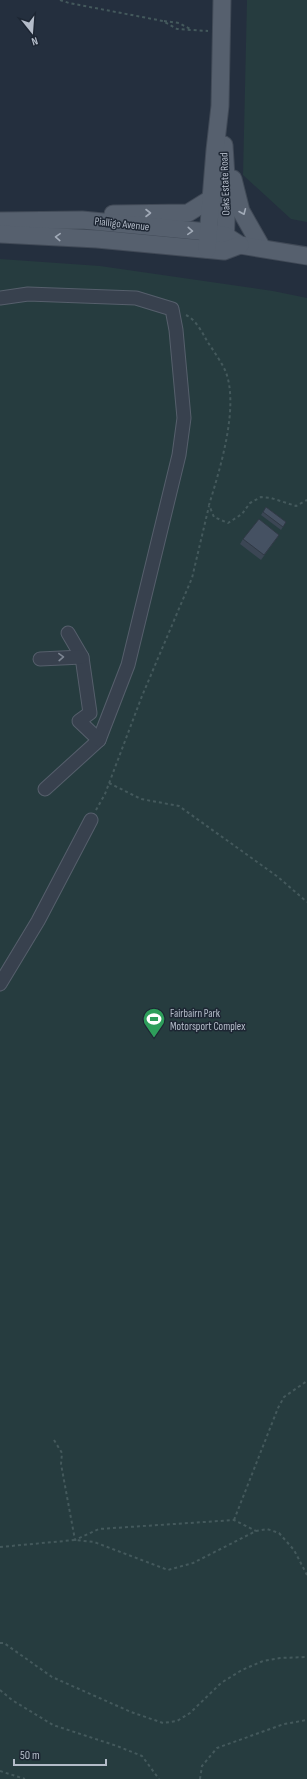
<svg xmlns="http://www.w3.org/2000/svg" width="307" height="1779" viewBox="0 0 307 1779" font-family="'Sofia Sans Condensed',sans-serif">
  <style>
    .green { fill: #263c3f }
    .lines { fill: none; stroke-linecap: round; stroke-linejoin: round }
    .minor-casing { stroke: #565f6c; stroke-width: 15 }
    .major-casing { stroke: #414a57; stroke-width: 19 }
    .path { stroke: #44595c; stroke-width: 2; stroke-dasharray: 3 3; stroke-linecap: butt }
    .minor { stroke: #38414e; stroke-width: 13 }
    .major { stroke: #56606e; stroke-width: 17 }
    .wall { fill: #3b4654 }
    .building { fill: #455162; stroke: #303945 }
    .oneway { stroke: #a1aab7 }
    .oneway2 { stroke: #7c8592 }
    .labels { text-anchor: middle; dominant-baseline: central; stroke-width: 3; stroke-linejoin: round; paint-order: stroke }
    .street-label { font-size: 11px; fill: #b4bcc9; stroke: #1d2633 }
    .poi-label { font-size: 11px; fill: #b4bcc9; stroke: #1d2633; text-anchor: start }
  </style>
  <rect width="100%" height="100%" fill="#242f3e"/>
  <g class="green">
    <path d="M247,0H307V222L291,219L243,175Z"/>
    <path d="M0,259L100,266L273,291L307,298V1779H0Z"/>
  </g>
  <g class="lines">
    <g class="minor-casing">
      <g id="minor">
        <path d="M0,298L28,294L136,298L172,309L176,330L184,418L179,455L128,665L99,740L45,789"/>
        <path d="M68,633L82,657L90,713L79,721L99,740"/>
        <path d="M40,659L82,657"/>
        <path d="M0,984L38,921L91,820"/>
      </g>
    </g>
    <g class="major-casing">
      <g id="major">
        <path d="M224,145L227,193L225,247"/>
        <path d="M233,179L241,211L262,248"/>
        <path d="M113,214L188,213L212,198"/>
        <path d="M0,221L82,220L208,232L226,236L240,245L307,256"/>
        <path d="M0,234L97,239L224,251L240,245"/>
        <path d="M207,249L215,150L220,106L222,0"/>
      </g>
    </g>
    <g class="path">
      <path d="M60,0L69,3L163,21L177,29L208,31"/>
      <path d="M164,21L179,23L190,29"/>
      <path d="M186,315C196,320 202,332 207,341C213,350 220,360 225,370C240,405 220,469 209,505L214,517L228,523L242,514L250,503L261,497L271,498L296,506L307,500"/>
      <path d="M109,783L141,799L179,806L278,877L307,902"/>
      <path d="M96,810L105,794L142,696L192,578L209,506"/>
      <path d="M54,1440L62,1453L61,1464L75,1540L99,1529L234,1520L256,1531"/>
      <path d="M234,1520L278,1408L284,1397L307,1381"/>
      <path d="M0,1547L75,1540L94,1542L168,1570L193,1563L256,1531L267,1529L279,1533L294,1550L307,1575"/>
      <path d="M0,1643H4L52,1677L131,1712L163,1723L177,1721L190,1713L221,1683L242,1670L263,1661L280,1658L307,1657"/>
      <path d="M0,1690L12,1700L53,1725L117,1746L142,1756L159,1779"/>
      <path d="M0,1771L25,1779"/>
      <path d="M200,1779L202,1766L217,1748L284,1724L307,1720"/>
    </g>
    <use href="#minor" class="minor"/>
    <use href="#major" class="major"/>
  </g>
  <g class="wall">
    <path d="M266,507L286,522L281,530L261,515Z"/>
    <path d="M279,535L261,560L240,544L243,539Z"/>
  </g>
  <g class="building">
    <path d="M266,507L286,522L283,527L263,512Z"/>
    <path d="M259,519L279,535L264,555L243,539Z"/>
  </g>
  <defs><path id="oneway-chevron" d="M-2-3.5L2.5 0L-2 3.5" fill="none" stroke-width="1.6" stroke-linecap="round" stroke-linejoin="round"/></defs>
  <g class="oneway">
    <use href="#oneway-chevron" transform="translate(243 212) rotate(67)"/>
    <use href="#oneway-chevron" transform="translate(148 213)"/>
    <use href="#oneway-chevron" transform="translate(190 231) rotate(4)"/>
    <use href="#oneway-chevron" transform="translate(58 237) rotate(-177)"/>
  </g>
  <use class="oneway2" href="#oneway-chevron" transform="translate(61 657) rotate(-2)"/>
  <defs>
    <g id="stadium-pin" transform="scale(1.15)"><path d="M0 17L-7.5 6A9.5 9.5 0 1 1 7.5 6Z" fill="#2e9e5b" stroke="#1d2633"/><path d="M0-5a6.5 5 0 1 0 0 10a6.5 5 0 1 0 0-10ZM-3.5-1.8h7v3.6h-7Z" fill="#fff"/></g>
  </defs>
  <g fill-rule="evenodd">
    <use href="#stadium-pin" x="154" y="1019"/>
  </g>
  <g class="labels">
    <g class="street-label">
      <text transform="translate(225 184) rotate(-92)">Oaks Estate Road</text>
      <text transform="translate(122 224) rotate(6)">Pialligo Avenue</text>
    </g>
    <g class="poi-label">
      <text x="170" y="1013">Fairbairn Park<tspan x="170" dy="13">Motorsport Complex</tspan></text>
    </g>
  </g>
  <g transform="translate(32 32) rotate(163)" stroke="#1d2633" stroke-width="3" paint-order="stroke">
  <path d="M0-3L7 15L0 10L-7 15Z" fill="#b4bcc9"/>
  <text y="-6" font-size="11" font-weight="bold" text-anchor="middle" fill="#b4bcc9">N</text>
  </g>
  <path d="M14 1759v6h92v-6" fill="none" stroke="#b4bcc9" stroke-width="2"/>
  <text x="20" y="1759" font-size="12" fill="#b4bcc9" stroke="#1d2633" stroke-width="3" paint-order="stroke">50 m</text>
</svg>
